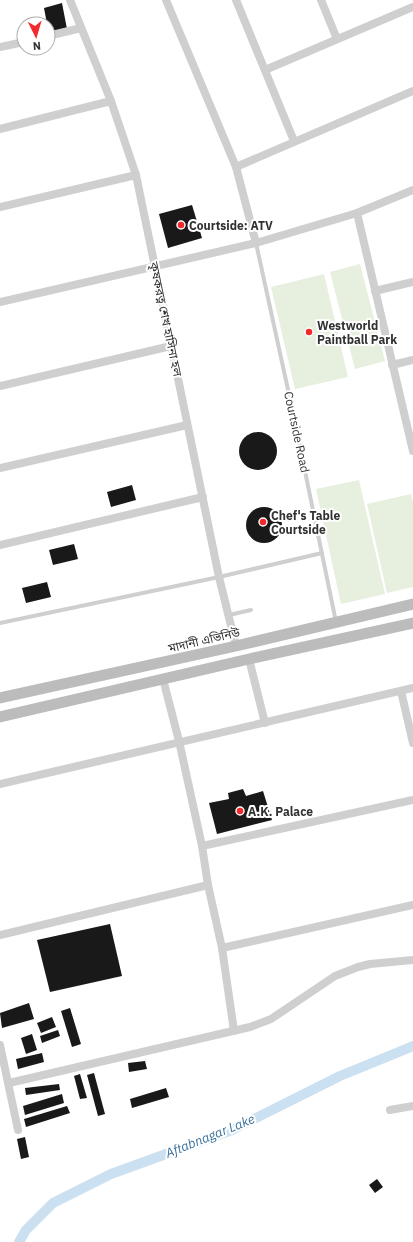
<svg xmlns="http://www.w3.org/2000/svg" width="413" height="1242" viewBox="0 0 413 1242" font-family="'IBM Plex Sans','Noto Sans Bengali',sans-serif">
  <style>
    .green { fill: #e7efdf }
    .lines { fill: none; stroke-linecap: round; stroke-linejoin: round }
    .canal { stroke: #cbe0f0; stroke-width: 10 }
    .building { fill: #191919 }
    .service { stroke: #cfcfcf; stroke-width: 4 }
    .minor { stroke: #cfcfcf; stroke-width: 8 }
    .secondary { stroke: #bcbcbc; stroke-width: 11 }
    .poi-dot { fill: #f3292d; stroke: #fff; stroke-width: 1.5 }
    .labels { text-anchor: middle; dominant-baseline: central; stroke-width: 4; stroke-linejoin: round; paint-order: stroke }
    .poi-label { font-size: 12px; font-weight: bold; fill: #323232; stroke: #fff; text-anchor: start }
    .street-label { font-size: 12px; fill: #323232; stroke: #fff }
    .water-label { font-size: 13px; font-style: italic; fill: #38709c; stroke: #fff }
  </style>
  <rect width="100%" height="100%" fill="#fff"/>
  <g class="green">
    <path d="M360,264L385,361L355,369L330,272Z"/>
    <path d="M324,274L348,377L295,389L271,287Z"/>
    <path d="M359,480L385,594L341,604L316,489Z"/>
    <path d="M411,494L413,502V587L387,593L367,504Z"/>
  </g>
  <g class="lines">
    <path class="canal" d="M19,1242L26,1230L53,1203L111,1174L232,1130L340,1076L413,1046"/>
  </g>
  <g class="building">
    <path d="M62,3L67,29L48,33V24H47L44,8Z"/>
    <path d="M192,205L202,238L168,248L159,214Z"/>
    <circle cx="258" cy="451" r="19"/>
    <path d="M132,485L136,500L111,507L107,492Z"/>
    <circle cx="264" cy="525" r="18"/>
    <path d="M74,544L78,559L53,565L49,550Z"/>
    <path d="M47,582L51,597L26,603L22,588Z"/>
    <path d="M243,789L246,796L263,791L272,820L217,834L209,803L229,799L228,793Z"/>
    <path d="M110,924L122,976L50,992L37,940Z"/>
    <path d="M29,1003L34,1019L2,1028L0,1013Z"/>
    <path d="M70,1008L81,1044L72,1047L61,1011Z"/>
    <path d="M52,1017L56,1027L41,1033L37,1023Z"/>
    <path d="M58,1030L60,1036L42,1043L40,1036Z"/>
    <path d="M32,1034L37,1050L26,1054L21,1038Z"/>
    <path d="M42,1053L44,1062L18,1069L16,1059Z"/>
    <path d="M145,1061L147,1069L129,1072L128,1063Z"/>
    <path d="M94,1073L105,1114L98,1116L87,1075Z"/>
    <path d="M80,1074L87,1098L80,1099L74,1076Z"/>
    <path d="M59,1084L60,1090L26,1095L25,1088Z"/>
    <path d="M166,1088L169,1097L132,1108L130,1099Z"/>
    <path d="M62,1094L64,1103L25,1115L23,1106Z"/>
    <path d="M67,1106L70,1113L26,1127L24,1119Z"/>
    <path d="M25,1137L29,1157L21,1159L17,1139Z"/>
    <path d="M377,1179L383,1187L375,1193L369,1185Z"/>
  </g>
  <g class="lines">
    <g class="service">
      <path d="M256,243L292,408L336,622"/>
      <path d="M229,615L251,610"/>
      <path d="M0,623L219,577L322,553"/>
    </g>
    <g class="minor">
      <path d="M70,0L111,101L136,175L219,577L236,646"/>
      <path d="M166,0L236,167L256,243"/>
      <path d="M236,0L294,141"/>
      <path d="M321,0L337,39"/>
      <path d="M48,36L81,28"/>
      <path d="M0,47L24,42"/>
      <path d="M265,70L413,7"/>
      <path d="M0,129L111,101"/>
      <path d="M236,167L413,91"/>
      <path d="M413,190L357,213L413,451"/>
      <path d="M0,207L136,175"/>
      <path d="M375,291L413,282"/>
      <path d="M0,302L256,243L357,213"/>
      <path d="M392,365L413,360"/>
      <path d="M0,386L171,346"/>
      <path d="M0,468L187,425"/>
      <path d="M0,545L203,497"/>
      <path d="M249,659L265,723"/>
      <path d="M163,679L179,741L202,846L208,885L222,948L234,1031"/>
      <path d="M401,691L413,743"/>
      <path d="M0,784C137,751 275,720 413,688"/>
      <path d="M202,846L413,800"/>
      <path d="M0,935L208,885"/>
      <path d="M222,948L413,905"/>
      <path d="M0,1045L18,1130"/>
      <path d="M9,1083L250,1027L271,1019L335,976L358,967L370,964L413,960"/>
      <path d="M390,1110L413,1106"/>
    </g>
    <g class="secondary">
      <path d="M0,698L236,646L413,604"/>
      <path d="M0,717L249,659L413,623"/>
    </g>
  </g>
  <g class="poi-dot">
    <circle cx="181" cy="225" r="4"/>
    <circle cx="309" cy="332" r="4"/>
    <circle cx="263" cy="522" r="4"/>
    <circle cx="240" cy="811" r="4"/>
  </g>
  <g class="labels">
    <g class="poi-label">
      <text x="189" y="225">Courtside: ATV</text>
      <text x="317" y="325">Westworld<tspan x="317" dy="14">Paintball Park</tspan></text>
      <text x="271" y="515">Chef's Table<tspan x="271" dy="14">Courtside</tspan></text>
      <text x="248" y="811">A.K. Palace</text>
    </g>
    <g class="street-label">
      <text transform="translate(166 319) rotate(78)">কৃষকরত্ন শেখ হাসিনা হল</text>
      <text transform="translate(297 432) rotate(78)">Courtside Road</text>
      <text transform="translate(204 640) rotate(-13)">মাদানী এভিনিউ</text>
    </g>
    <g class="water-label">
      <text transform="translate(210 1136) rotate(-22)">Aftabnagar Lake</text>
    </g>
  </g>
  <g transform="translate(36 36) rotate(175)"><circle r="19" fill="#ffffff" stroke="#adadad"/>
  <path d="M0-3L7 15L0 10L-7 15Z" fill="#f3292d"/>
  <text y="-6" font-size="11" font-weight="bold" text-anchor="middle" fill="#323232">N</text>
  </g>
</svg>
